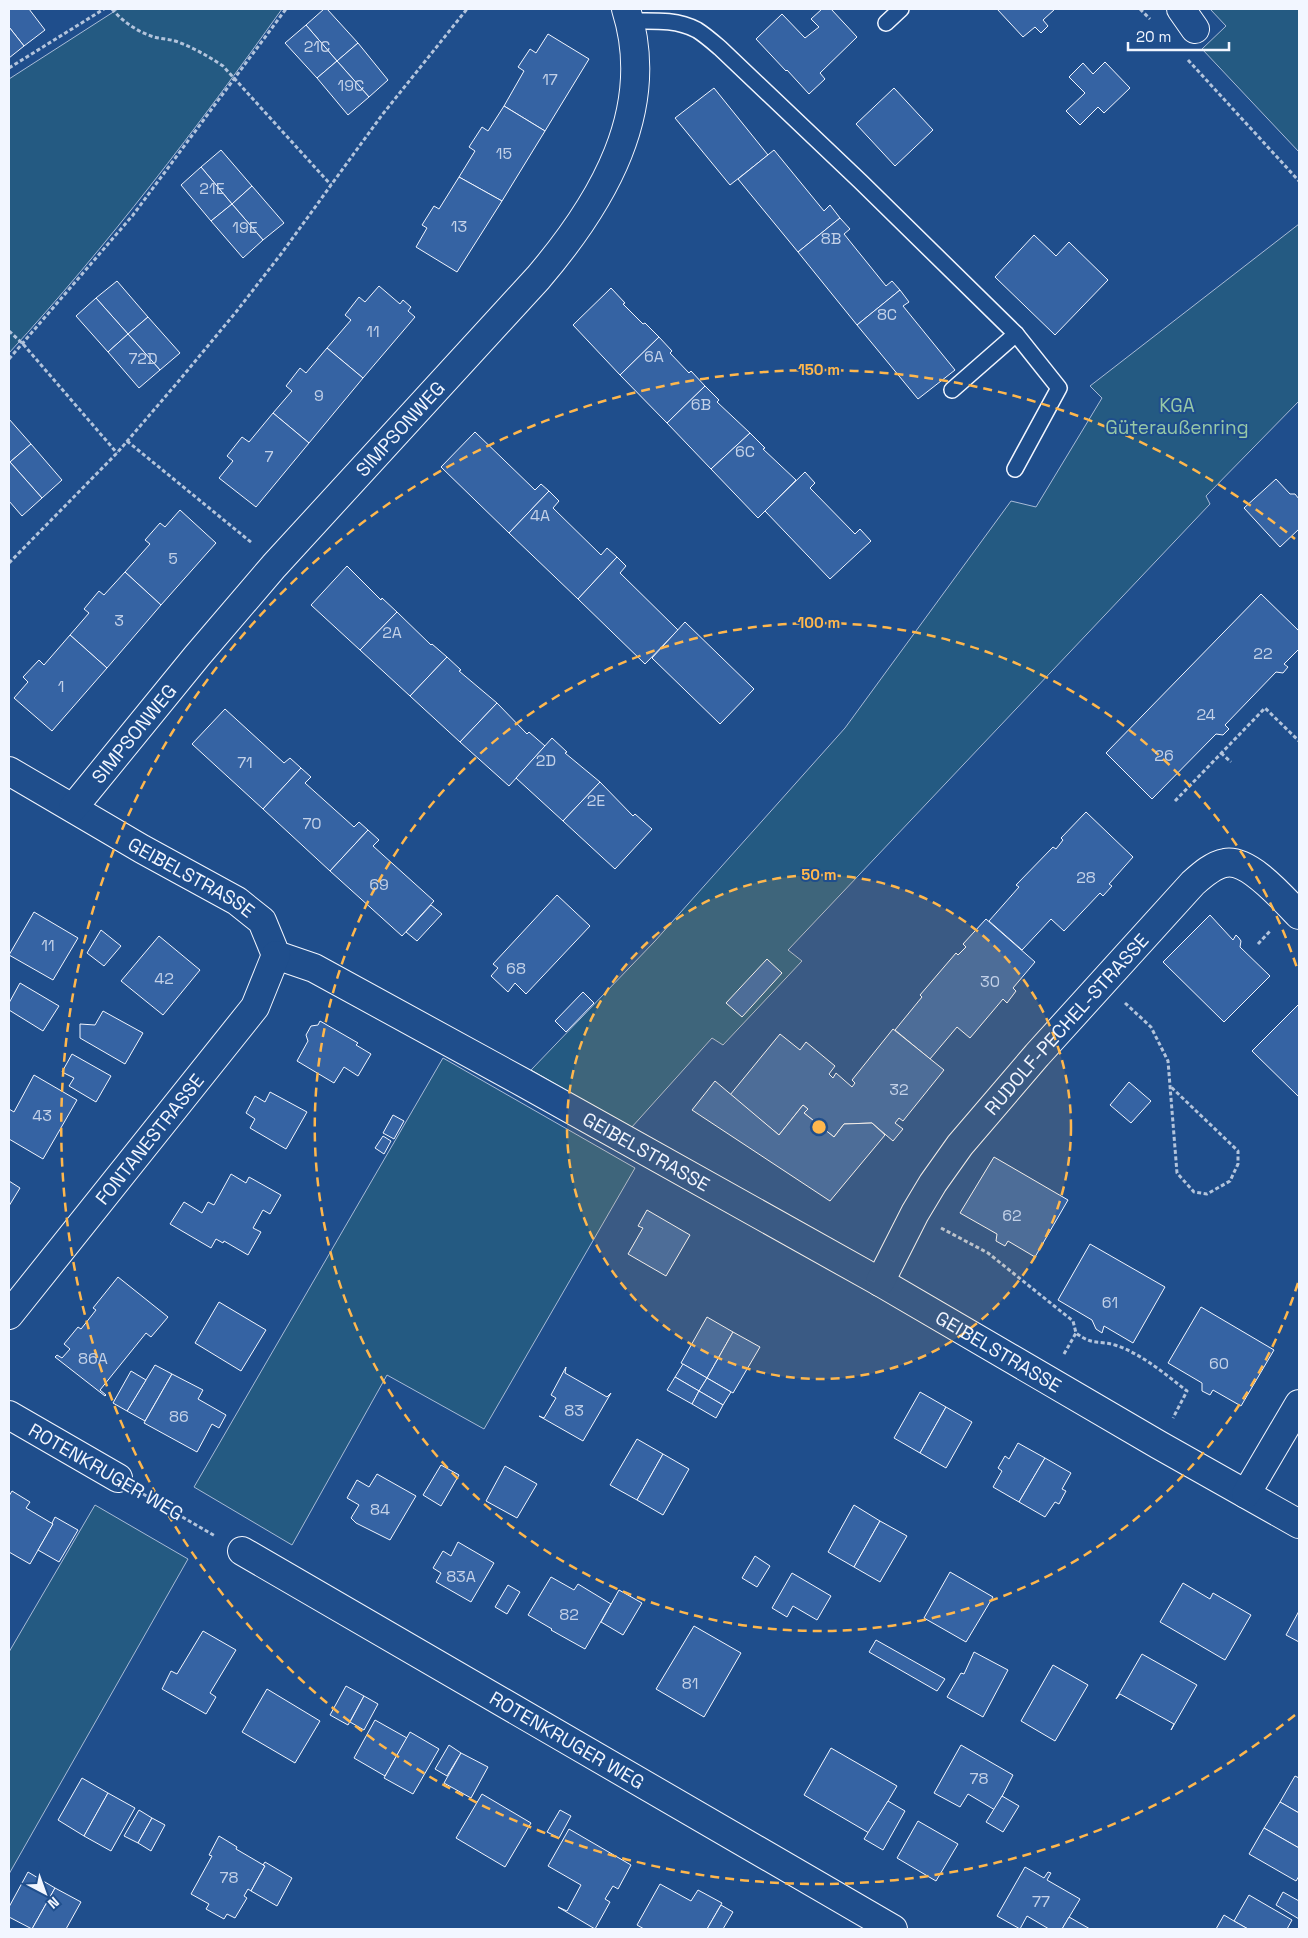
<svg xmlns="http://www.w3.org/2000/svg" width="1308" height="1938" viewBox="0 0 1308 1938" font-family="'Space Grotesk',sans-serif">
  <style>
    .green { fill: #245a82; stroke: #a8bbd7 }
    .building { fill: #3563a3; stroke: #f2f6ff }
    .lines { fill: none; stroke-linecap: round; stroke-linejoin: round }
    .service-casing { stroke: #f2f6ff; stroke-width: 18 }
    .minor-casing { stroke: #f2f6ff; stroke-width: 30 }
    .path { stroke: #b3c4dc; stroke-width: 3; stroke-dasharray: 4 2.5; stroke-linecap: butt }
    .service { stroke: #1f4e8c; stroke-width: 15 }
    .minor { stroke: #1f4e8c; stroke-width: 28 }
    .ring { fill: none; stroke: #ffb74d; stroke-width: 2.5; stroke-dasharray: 9 6 }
    .labels { text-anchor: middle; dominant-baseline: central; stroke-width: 4; stroke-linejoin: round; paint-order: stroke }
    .number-label { font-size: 16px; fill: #c3d1e8 }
    .park-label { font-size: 19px; fill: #97c8a6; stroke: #1f4e8c }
    .street-label { font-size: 19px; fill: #f2f6ff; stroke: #1f4e8c }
    .centre { fill: #ffb74d; stroke: #1f4e8c; stroke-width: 2.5 }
    .ring-label { font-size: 15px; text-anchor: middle; font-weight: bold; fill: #ffb74d; stroke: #1f4e8c; stroke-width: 4; stroke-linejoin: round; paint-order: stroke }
  </style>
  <rect width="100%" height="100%" fill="#1f4e8c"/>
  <g class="green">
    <path d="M118,9H282C197,128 108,245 9,353V79Z"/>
    <path d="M1210,9H1299V152L1202,49L1226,26Z"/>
    <path d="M1299,224V401L1206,496L1210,504L788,950L802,961L723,1045L712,1038L631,1128L531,1070L655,941L845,728L1011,501L1036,507L1102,398L1090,386Z"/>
    <path d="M443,1058L635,1168L484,1429L387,1375L292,1545L194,1487Z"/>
    <path d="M95,1505L188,1559L9,1874V1652Z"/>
  </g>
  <g class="building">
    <path d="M9,9H29L45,30L24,46L9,27Z"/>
    <path d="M324,9H327L358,43L337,61L306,25Z"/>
    <path d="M822,9H831L857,37L820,73L825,79L809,94L787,70L786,71L756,39L782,14L805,38L819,27L811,19Z"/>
    <path d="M997,9H1055L1043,20L1048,26L1041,33L1035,27L1023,37Z"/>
    <path d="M306,25L337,61L317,78L285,43Z"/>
    <path d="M9,27L24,46L9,58Z"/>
    <path d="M548,34L589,59L545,131L504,106L524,71L518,67L530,49L536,53Z"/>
    <path d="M358,43L388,80L369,97L337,61Z"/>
    <path d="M337,61L369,97L348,115L317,78Z"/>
    <path d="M1105,62L1130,88L1104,113L1098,107L1080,125L1066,111L1085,93L1069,77L1083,63L1093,74Z"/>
    <path d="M714,88L768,155L730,185L675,118Z"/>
    <path d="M894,88L933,130L895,166L856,124Z"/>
    <path d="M504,106L545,131L502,201L459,177L475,151L469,147L482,127L488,131Z"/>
    <path d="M221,150L252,186L232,204L201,167Z"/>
    <path d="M774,150L824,211L830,205L840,218L798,252L738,179Z"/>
    <path d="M201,167L232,204L211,221L181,185Z"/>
    <path d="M459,177L502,201L457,272L416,247L427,228L422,225L434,206L439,209Z"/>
    <path d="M252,186L284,223L263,240L232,204Z"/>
    <path d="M232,204L263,240L243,258L211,221Z"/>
    <path d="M840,218L850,229L844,234L886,286L892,281L900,290L857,325L798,252Z"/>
    <path d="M1034,235L1056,256L1069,242L1108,280L1055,335L995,277Z"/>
    <path d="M117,281L148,317L128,334L96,298Z"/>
    <path d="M379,286L400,304L403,300L411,307L408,311L415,317L363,378L327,348L351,320L345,315L359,297L365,302Z"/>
    <path d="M611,288L625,303L623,304L643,324L645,323L659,337L620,375L573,325Z"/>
    <path d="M900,290L909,302L903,306L955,370L918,399L857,325Z"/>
    <path d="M96,298L128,334L108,352L76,316Z"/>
    <path d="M148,317L180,353L160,370L128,334Z"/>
    <path d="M128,334L160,370L139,388L108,352Z"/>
    <path d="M659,337L672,351L670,353L689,373L691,371L705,386L667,423L620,375Z"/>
    <path d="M327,348L363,378L309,443L273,413L292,391L286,386L300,368L306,373Z"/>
    <path d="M705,386L719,400L717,402L750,433L711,469L667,423Z"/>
    <path d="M273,413L309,443L256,507L219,478L233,461L227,456L242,437L249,442Z"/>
    <path d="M9,419L31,444L10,462L9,460Z"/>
    <path d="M475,432L535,490L541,484L549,491L509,533L441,467Z"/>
    <path d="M750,433L765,448L763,449L796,480L758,518L711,469Z"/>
    <path d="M31,444L62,480L42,498L10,462Z"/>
    <path d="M10,462L42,498L22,516L9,501V464Z"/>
    <path d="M805,472L815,483L810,488L855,534L860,529L871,541L830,579L765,511Z"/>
    <path d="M1276,479L1290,494H1295L1299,499V529L1280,547L1244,508Z"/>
    <path d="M549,491L559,501L553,508L601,555L607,548L617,557L578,599L509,533Z"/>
    <path d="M180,510L216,543L161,605L125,572L150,544L145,540L160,523L165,527Z"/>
    <path d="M617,557L626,566L620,573L678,630L645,664L578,599Z"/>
    <path d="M347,566L381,600L382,598L397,612L360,650L311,605Z"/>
    <path d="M125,572L161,605L107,668L70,635L89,613L84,609L99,591L104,595Z"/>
    <path d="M1261,594L1299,631V649L1284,664L1288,667L1283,673L1276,672L1225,725L1229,729L1223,735L1216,734L1152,799L1106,753Z"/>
    <path d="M397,612L431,645L432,644L447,657L410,696L360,650Z"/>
    <path d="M685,622L754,689L720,724L652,658Z"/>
    <path d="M70,635L107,668L52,731L14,698L28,682L23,677L39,660L44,665Z"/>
    <path d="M447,657L461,670L459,671L497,703L460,742L410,696Z"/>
    <path d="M497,703L527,734L529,732L545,746L509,786L460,742Z"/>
    <path d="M225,709L284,763L290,758L301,768L263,809L192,744Z"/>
    <path d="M552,738L567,752L565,753L600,782L563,821L516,778Z"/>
    <path d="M301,768L311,777L305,783L354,827L359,822L368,830L330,871L263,809Z"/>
    <path d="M600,782L633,816L635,814L652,829L615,869L563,821Z"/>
    <path d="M1086,812L1133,857L1109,884L1112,886L1103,896L1100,893L1064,931L1051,919L1022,950L989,921L1019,887L1016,885L1053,847L1056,849L1063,840L1061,838Z"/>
    <path d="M368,830L379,840L373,846L434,901L402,936L330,871Z"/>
    <path d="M557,895L590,926L526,994L515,983L508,992L491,976L498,968L493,964Z"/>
    <path d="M431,905L442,914L417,941L406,932Z"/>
    <path d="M34,912L78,938L53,980L9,955Z"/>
    <path d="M1210,915L1233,940L1236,935L1239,938L1241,941L1240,947L1270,976L1224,1022L1163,962Z"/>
    <path d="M986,919L1035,962L1013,988L1016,991L1007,1003L1003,999L970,1038L957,1027L930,1059L895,1030L922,997L920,995L956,953L958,955L966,947L963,944Z"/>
    <path d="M101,930L121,946L104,966L87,953Z"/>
    <path d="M159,936L200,970L163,1015L121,981Z"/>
    <path d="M767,959L782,973L742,1017L726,1003Z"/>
    <path d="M20,983L59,1006L43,1031L9,1010V1003Z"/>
    <path d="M583,992L594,1003L566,1032L555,1021Z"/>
    <path d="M1299,1004V1097L1252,1051Z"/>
    <path d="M103,1011L143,1033L125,1064L80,1038V1024L95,1025Z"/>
    <path d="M320,1021L358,1043L356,1045L371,1054L358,1076L344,1067L334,1083L297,1061L308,1041L306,1035L311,1026L318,1025Z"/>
    <path d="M893,1029L944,1070L903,1121L899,1118L895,1123L903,1129L893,1141L872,1123L844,1124L834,1137L804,1113L808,1109L803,1105L779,1135L730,1095L780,1034L800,1050L806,1042L835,1066L829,1074L833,1078L836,1073L852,1087L855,1083L852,1080Z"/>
    <path d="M72,1054L111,1076L96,1102L69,1086L74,1078L62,1072Z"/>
    <path d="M34,1075L77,1100L43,1159L9,1139V1109L14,1112Z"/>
    <path d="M715,1081L779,1135L803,1105L808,1109L804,1113L834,1137L844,1124L872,1123L885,1135L830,1201L692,1110Z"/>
    <path d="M1129,1082L1151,1101L1131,1123L1110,1105Z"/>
    <path d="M270,1092L307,1112L286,1149L250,1128L255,1119L246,1113L255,1096L265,1102Z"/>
    <path d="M393,1115L404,1121L394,1139L383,1133Z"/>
    <path d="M383,1136L391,1141L384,1154L375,1148Z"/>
    <path d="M994,1157L1068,1200L1035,1257L1008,1241L1005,1246L996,1241L997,1234L960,1213Z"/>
    <path d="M231,1174L246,1183L249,1177L281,1195L270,1214L263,1210L253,1228L261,1232L248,1255L224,1241L223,1243L216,1239L211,1248L170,1224L184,1202L202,1213L208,1202L214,1205Z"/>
    <path d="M9,1181L20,1188L9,1206Z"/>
    <path d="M647,1210L690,1235L666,1276L628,1254L643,1228L638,1226Z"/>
    <path d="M1090,1244L1165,1287L1133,1343L1104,1326L1102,1333L1096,1329L1092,1320L1058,1300Z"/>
    <path d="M118,1277L168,1317L151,1337L146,1333L100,1390L106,1395L105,1396L55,1357L57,1355L62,1358L70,1349L64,1344L78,1327L81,1329L96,1310L93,1308Z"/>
    <path d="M219,1302L266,1330L241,1371L195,1343Z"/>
    <path d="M1201,1307L1274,1350L1241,1406L1213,1390L1210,1395L1202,1391V1383L1168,1363Z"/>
    <path d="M707,1317L733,1332L707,1378L681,1363Z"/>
    <path d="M733,1332L760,1347L733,1393L707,1378Z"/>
    <path d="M683,1364L707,1378L699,1391L675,1377Z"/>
    <path d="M155,1365L172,1374L145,1421L127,1411Z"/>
    <path d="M566,1367L565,1373L607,1397L611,1393L583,1441L539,1416L544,1418L556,1398L551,1395Z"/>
    <path d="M131,1371L146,1380L127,1411L113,1403Z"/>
    <path d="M172,1374L203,1390L198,1399L226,1415L219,1428L212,1424L197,1452L144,1423Z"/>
    <path d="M675,1377L699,1391L692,1404L667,1390Z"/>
    <path d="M707,1378L731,1392L723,1405L699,1391Z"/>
    <path d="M699,1391L723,1405L716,1418L692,1404Z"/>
    <path d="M920,1392L946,1407L920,1453L894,1438Z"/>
    <path d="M946,1407L972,1422L946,1468L920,1453Z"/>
    <path d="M637,1439L663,1454L637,1500L610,1485Z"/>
    <path d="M1018,1443L1045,1458L1019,1502L993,1487L1002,1471L998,1468L1005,1456L1009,1459Z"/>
    <path d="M663,1454L689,1469L663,1515L637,1500Z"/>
    <path d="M1045,1458L1071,1473L1062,1489L1066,1491L1059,1504L1055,1502L1045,1517L1019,1502Z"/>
    <path d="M441,1465L459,1475L441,1506L423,1495Z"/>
    <path d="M505,1466L537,1484L517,1518L486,1501Z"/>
    <path d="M377,1474L416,1496L390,1540L356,1523L351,1518L359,1505L347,1498L357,1480L369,1487Z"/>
    <path d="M12,1491L30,1502L26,1508L53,1524L30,1564L9,1552V1496Z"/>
    <path d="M854,1505L880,1521L854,1567L828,1552Z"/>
    <path d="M55,1517L78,1530L59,1562L38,1550L53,1524L52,1523Z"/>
    <path d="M880,1521L907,1536L880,1582L854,1567Z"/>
    <path d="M458,1542L494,1563L471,1602L436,1582L441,1573L433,1568L443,1551L451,1556Z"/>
    <path d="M755,1556L770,1566L757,1587L742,1578Z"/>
    <path d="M950,1572L993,1597L966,1642L924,1618Z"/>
    <path d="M792,1573L831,1596L817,1620L793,1606L787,1617L772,1608Z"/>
    <path d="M551,1577L574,1590L578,1584L611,1604L585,1649L551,1630L552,1629L528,1615Z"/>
    <path d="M1183,1583L1210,1599L1213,1593L1251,1615L1225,1660L1160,1622Z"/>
    <path d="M508,1585L520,1592L507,1614L495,1607Z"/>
    <path d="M619,1590L642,1603L623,1635L601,1622Z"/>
    <path d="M1299,1611V1642L1286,1635Z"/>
    <path d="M694,1626L741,1653L704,1717L656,1689Z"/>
    <path d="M203,1631L236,1650L210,1693L216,1697L206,1714L162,1689L171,1671L177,1674Z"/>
    <path d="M876,1640L945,1679L937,1691L869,1652Z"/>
    <path d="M974,1652L1008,1670L983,1717L947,1697L961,1673L964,1674Z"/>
    <path d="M1142,1654L1197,1685L1171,1730L1174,1724L1120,1694L1116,1699Z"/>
    <path d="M1053,1665L1088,1685L1055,1741L1021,1721Z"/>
    <path d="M346,1686L364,1696L348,1725L330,1715Z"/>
    <path d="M267,1689L320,1721L295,1763L242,1732Z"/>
    <path d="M364,1696L378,1704L364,1730L350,1722Z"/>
    <path d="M375,1720L407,1738L385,1776L354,1758Z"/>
    <path d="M410,1732L439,1749L413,1794L384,1778Z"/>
    <path d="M449,1745L461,1753L447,1776L435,1769Z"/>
    <path d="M961,1745L1013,1775L995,1810L968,1794L960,1807L934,1793Z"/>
    <path d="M831,1748L897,1786L869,1833L804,1795Z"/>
    <path d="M461,1753L488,1767L471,1798L444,1783Z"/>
    <path d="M1295,1776L1299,1778V1813L1280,1802Z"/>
    <path d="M82,1778L108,1793L84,1836L58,1820Z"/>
    <path d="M108,1793L135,1808L111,1851L84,1836Z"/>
    <path d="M482,1794L531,1823L505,1867L456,1838Z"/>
    <path d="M1002,1796L1019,1806L1003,1832L986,1822Z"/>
    <path d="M888,1801L905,1811L883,1850L864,1839Z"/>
    <path d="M1280,1802L1299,1813V1848L1264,1828Z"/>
    <path d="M139,1810L152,1818L138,1843L124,1836Z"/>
    <path d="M560,1810L571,1816L559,1838L547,1832Z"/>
    <path d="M152,1818L165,1825L151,1851L138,1843Z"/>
    <path d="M918,1821L958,1844L936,1881L897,1858Z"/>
    <path d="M1264,1828L1299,1848V1876L1296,1881L1249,1854Z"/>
    <path d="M569,1829L631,1865L618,1889L613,1886L605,1899L610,1902L595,1929L558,1907L567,1911L581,1885L548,1866Z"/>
    <path d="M219,1836L237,1847L236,1849L265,1866L251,1891L248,1889L244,1896L247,1898L235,1918L227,1914L224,1919L206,1909L209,1904L191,1894L212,1856L209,1855Z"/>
    <path d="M265,1862L292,1878L277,1906L251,1891L265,1866L263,1865Z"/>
    <path d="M1025,1867L1044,1878L1048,1872L1051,1873L1047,1880L1080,1899L1062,1929H1049L1027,1916L1020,1929L997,1916Z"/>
    <path d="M28,1872L55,1888L32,1929L9,1917V1907Z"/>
    <path d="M660,1884L691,1901L698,1890L722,1903L707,1929H644L637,1925Z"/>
    <path d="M55,1888L81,1902L66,1929H32Z"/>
    <path d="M1283,1892L1299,1901V1919L1276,1905Z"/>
    <path d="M1249,1895L1292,1920L1287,1929H1248L1234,1921Z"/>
    <path d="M721,1905L733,1912L723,1929H707Z"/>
    <path d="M1224,1915L1234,1921L1248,1929H1216Z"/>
    <path d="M1069,1917L1090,1929H1062Z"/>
  </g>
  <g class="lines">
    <g class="service-casing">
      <g id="service">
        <path d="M630,21C653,21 676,19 697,30C705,35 713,42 720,48L861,182L1016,334L1059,388L1015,469"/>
        <path d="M886,23L901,9"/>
        <path d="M952,390L1016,334"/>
      </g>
    </g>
    <g class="minor-casing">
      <g id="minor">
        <path d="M1181,9L1195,29"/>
        <path id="s1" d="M9,771L142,849L237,901L262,921L276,955L314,968L524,1083L880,1282L1159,1445L1299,1524"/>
        <path id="s2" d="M73,808L197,656L274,566L538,278C602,203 658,110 626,9"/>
        <path id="s3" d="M880,1282L915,1213L933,1183L960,1145L1037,1055L1193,883C1202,875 1213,865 1225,863C1249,858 1284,900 1299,915"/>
        <path id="s4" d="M9,1315L255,1007L276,955"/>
        <path d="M9,1415L118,1478"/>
        <path d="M1246,1494L1299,1404"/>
        <path id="s5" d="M242,1551L893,1929"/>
      </g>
    </g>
    <g class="path">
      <path d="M112,9C123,22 138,32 154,37C162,39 170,39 178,42C194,48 208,56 223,66L331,185"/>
      <path d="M1140,9L1150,19"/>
      <path d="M1188,60L1299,181"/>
      <path d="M9,68L104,9"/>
      <path d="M9,331L23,344L117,453"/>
      <path d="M9,359L133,215L286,9"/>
      <path d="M127,441L252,543"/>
      <path d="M9,563L117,453L177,383L236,312L281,254L382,115L467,9"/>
      <path d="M1221,753L1231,762"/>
      <path d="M1175,801L1265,708L1299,741"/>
      <path d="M1258,944L1271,930"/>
      <path d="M1125,1003L1151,1027L1168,1061L1177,1173L1194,1192L1207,1194L1230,1181L1238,1164V1151L1170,1086"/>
      <path d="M941,1228L988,1253L1073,1321L1076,1333C1093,1346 1098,1340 1115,1345C1142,1354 1165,1374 1187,1391L1173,1418"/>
      <path d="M1064,1354L1076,1333"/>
      <path d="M143,1494L215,1536"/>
    </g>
    <use href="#service" class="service"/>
    <use href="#minor" class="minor"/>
  </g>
  <circle cx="819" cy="1127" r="252" fill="#ffb74d" fill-opacity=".12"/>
  <g class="ring">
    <circle cx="819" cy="1127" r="252"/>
    <path d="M1298 1283A504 504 0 1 1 1298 971"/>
    <path d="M1295 1715A757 757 0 1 1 1295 539"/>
  </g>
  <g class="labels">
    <g class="number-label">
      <text x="317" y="46">21C</text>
      <text x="550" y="79">17</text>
      <text x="351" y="85">19C</text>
      <text x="504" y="153">15</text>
      <text x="212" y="188">21E</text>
      <text x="459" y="226">13</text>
      <text x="245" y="227">19E</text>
      <text x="831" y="238">8B</text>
      <text x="887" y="314">8C</text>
      <text x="373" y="331">11</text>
      <text x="654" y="356">6A</text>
      <text x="143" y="358">72D</text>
      <text x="319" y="395">9</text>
      <text x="701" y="404">6B</text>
      <text x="745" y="451">6C</text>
      <text x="269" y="456">7</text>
      <text x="540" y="515">4A</text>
      <text x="173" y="558">5</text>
      <text x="119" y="620">3</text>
      <text x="392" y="632">2A</text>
      <text x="1263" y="653">22</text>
      <text x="61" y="686">1</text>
      <text x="1206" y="714">24</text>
      <text x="1164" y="755">26</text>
      <text x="546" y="760">2D</text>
      <text x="245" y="762">71</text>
      <text x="596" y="800">2E</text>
      <text x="312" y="823">70</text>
      <text x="1086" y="877">28</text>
      <text x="379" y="884">69</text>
      <text x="48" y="945">11</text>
      <text x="516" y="968">68</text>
      <text x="164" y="978">42</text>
      <text x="990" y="981">30</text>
      <text x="899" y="1089">32</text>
      <text x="42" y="1115">43</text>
      <text x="1012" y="1215">62</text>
      <text x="1110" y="1302">61</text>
      <text x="93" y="1358">86A</text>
      <text x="1219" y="1363">60</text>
      <text x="574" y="1410">83</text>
      <text x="179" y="1416">86</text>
      <text x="380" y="1509">84</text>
      <text x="461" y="1576">83A</text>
      <text x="569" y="1614">82</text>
      <text x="690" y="1683">81</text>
      <text x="979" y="1778">78</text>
      <text x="229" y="1877">78</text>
      <text x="1041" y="1901">77</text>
    </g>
    <g class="park-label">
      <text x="1177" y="405">KGA<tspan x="1177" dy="22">Güteraußenring</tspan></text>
    </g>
    <g class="street-label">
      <text stroke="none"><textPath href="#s2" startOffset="501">SIMPSONWEG</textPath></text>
      <text stroke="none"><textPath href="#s2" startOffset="96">SIMPSONWEG</textPath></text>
      <text stroke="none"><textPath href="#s1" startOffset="211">GEIBELSTRASSE</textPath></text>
      <text stroke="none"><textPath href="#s3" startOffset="320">RUDOLF-PECHEL-STRASSE</textPath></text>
      <text stroke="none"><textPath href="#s4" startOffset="225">FONTANESTRASSE</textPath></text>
      <text stroke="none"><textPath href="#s1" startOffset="751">GEIBELSTRASSE</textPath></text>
      <text stroke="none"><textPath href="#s1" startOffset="1156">GEIBELSTRASSE</textPath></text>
      <text transform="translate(106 1472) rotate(30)">ROTENKRUGER WEG</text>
      <text stroke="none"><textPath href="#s5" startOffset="376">ROTENKRUGER WEG</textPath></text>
    </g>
  </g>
  <circle cx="819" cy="1127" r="8" class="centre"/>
  <g class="ring-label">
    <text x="819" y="375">150 m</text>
    <text x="819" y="628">100 m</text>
    <text x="819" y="880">50 m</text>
  </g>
  <rect width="1308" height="1938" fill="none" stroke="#f2f6ff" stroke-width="20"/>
  <g transform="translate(45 1893) rotate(139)" stroke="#1f4e8c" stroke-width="4" paint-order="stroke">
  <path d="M0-4L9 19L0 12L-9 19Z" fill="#f2f6ff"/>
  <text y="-8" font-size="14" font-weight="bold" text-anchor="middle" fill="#f2f6ff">N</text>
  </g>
  <path d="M1128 42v8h101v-8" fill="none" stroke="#f2f6ff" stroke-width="2.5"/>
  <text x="1136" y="42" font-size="15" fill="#f2f6ff" stroke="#1f4e8c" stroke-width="4" paint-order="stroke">20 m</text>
</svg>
